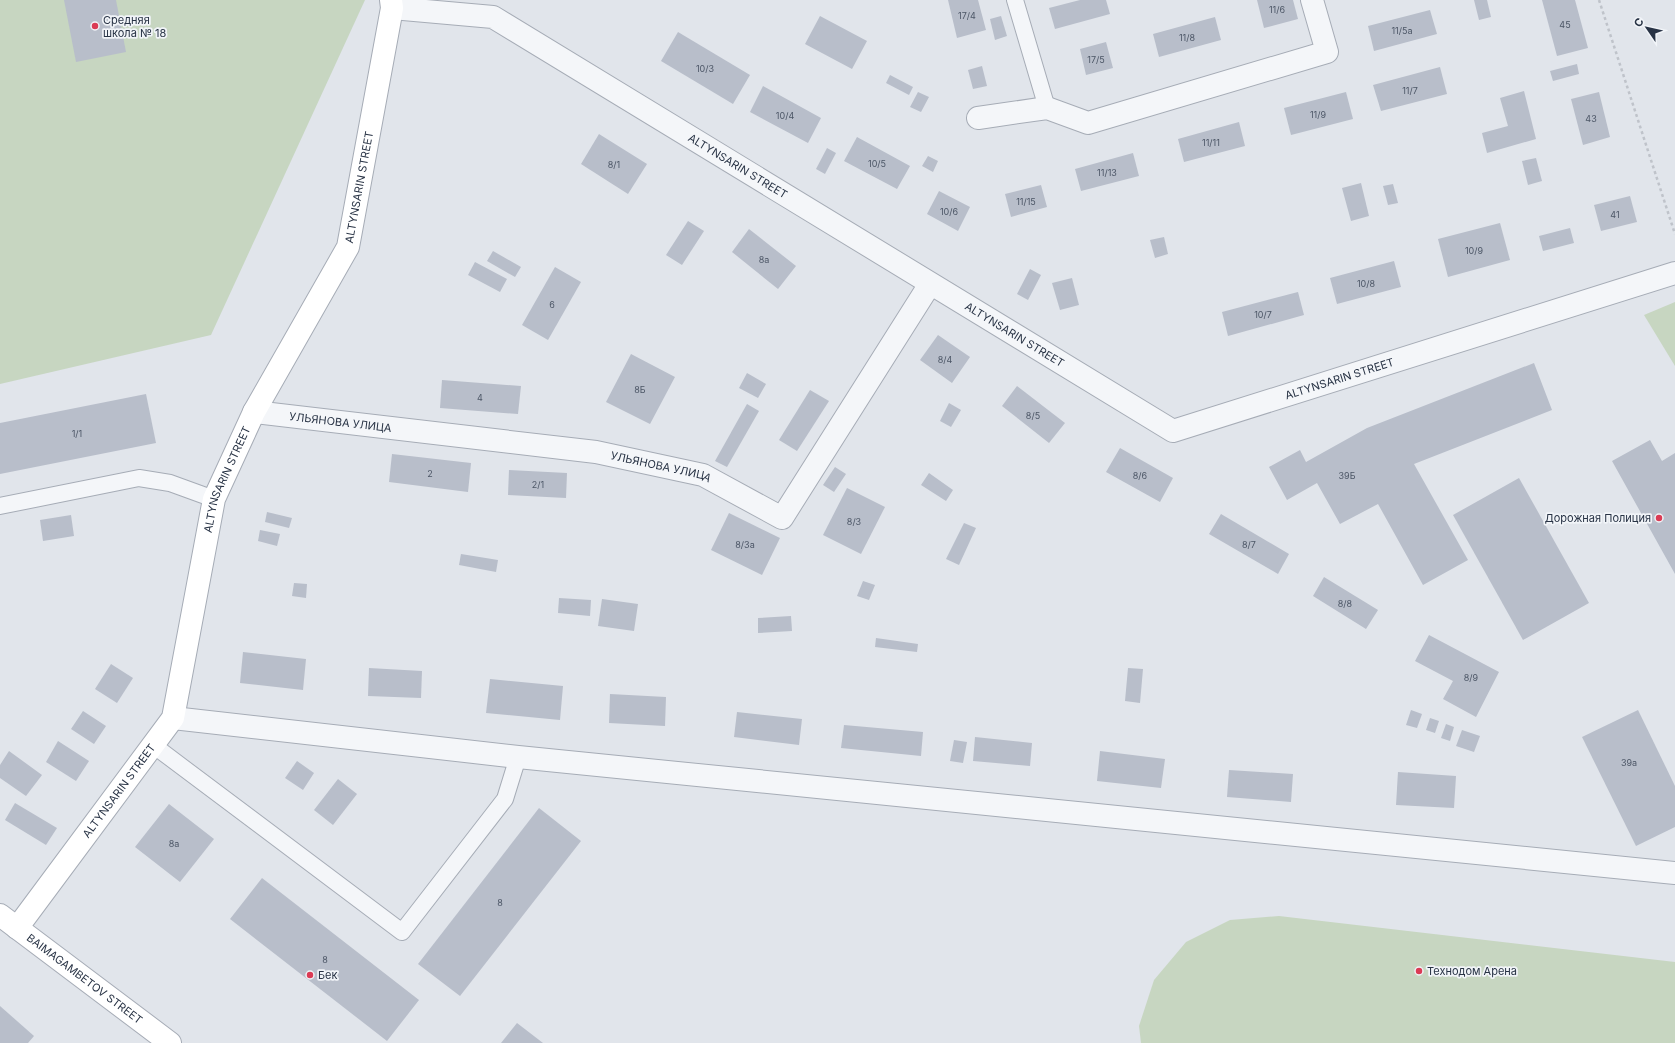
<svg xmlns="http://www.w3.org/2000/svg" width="1675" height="1043" viewBox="0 0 1675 1043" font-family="Inter,sans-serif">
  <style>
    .green { fill: #c7d6c1 }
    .building { fill: #b8beca }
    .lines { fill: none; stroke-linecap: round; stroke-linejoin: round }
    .lane-casing { stroke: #a6acb6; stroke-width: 18 }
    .street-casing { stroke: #a6acb6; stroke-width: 24 }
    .secondary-casing { stroke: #a6acb6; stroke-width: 24 }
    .path { stroke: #bfc3ca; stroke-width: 2.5; stroke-dasharray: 3 3; stroke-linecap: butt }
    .lane { stroke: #f4f6f9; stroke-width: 16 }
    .street { stroke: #f4f6f9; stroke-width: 22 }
    .secondary { stroke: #fff; stroke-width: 22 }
    .poi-dot { fill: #db3b55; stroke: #f1f4f8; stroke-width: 1.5 }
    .labels { text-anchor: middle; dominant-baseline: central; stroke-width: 3.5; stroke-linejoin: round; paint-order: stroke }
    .number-label { font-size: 9px; fill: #4c5666 }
    .poi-label { font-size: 11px; fill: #283345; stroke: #f1f4f8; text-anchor: start }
    .street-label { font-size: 11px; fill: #283345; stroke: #f1f4f8 }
  </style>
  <rect width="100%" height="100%" fill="#e1e5eb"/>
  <g class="green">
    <path d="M0,0H365L211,335L0,384Z"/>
    <path d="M1675,302V366L1644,315Z"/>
    <path d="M1279,916L1675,962V1043H1141L1139,1026L1154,980L1186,942L1230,920Z"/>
  </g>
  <g class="building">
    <path d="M64,0H116L126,52L76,62Z"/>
    <path d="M948,0H978L986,30L957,38Z"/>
    <path d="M1080,0H1106L1110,14L1055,29L1049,8Z"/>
    <path d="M1257,0H1293L1298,19L1264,28Z"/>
    <path d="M1474,0H1487L1491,17L1479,20Z"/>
    <path d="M1542,0H1575L1588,48L1557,56Z"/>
    <path d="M1430,10L1437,34L1374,51L1368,26Z"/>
    <path d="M820,16L867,41L852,69L805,44Z"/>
    <path d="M1001,16L1007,36L995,40L990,19Z"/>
    <path d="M1215,17L1221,40L1159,57L1153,34Z"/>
    <path d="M678,32L750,75L733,104L661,61Z"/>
    <path d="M1106,42L1113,68L1086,75L1080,49Z"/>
    <path d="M1577,64L1579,74L1553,81L1550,71Z"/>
    <path d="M982,66L987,86L973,89L968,70Z"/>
    <path d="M1440,67L1447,94L1381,111L1373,85Z"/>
    <path d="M890,75L913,87L909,95L886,83Z"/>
    <path d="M763,86L821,118L808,143L750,112Z"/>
    <path d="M1524,91L1536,139L1487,153L1482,133L1508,126L1500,98Z"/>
    <path d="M918,92L929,97L921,112L910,107Z"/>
    <path d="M1346,92L1353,119L1291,135L1284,108Z"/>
    <path d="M1599,92L1610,137L1583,145L1571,99Z"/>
    <path d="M1239,122L1245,146L1184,162L1178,139Z"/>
    <path d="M599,134L647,164L628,194L581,164Z"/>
    <path d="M857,137L910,166L897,189L844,161Z"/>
    <path d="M827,148L836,153L825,174L816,169Z"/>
    <path d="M1133,153L1139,176L1081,191L1075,169Z"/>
    <path d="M928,156L938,161L933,172L922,166Z"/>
    <path d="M1536,158L1542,181L1528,185L1522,161Z"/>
    <path d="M1361,183L1369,216L1351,221L1342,188Z"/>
    <path d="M1393,184L1398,203L1388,205L1383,186Z"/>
    <path d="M1041,185L1047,207L1011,217L1005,194Z"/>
    <path d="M939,191L970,207L958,231L927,214Z"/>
    <path d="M1630,196L1637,222L1601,231L1594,205Z"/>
    <path d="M688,221L704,231L682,265L666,255Z"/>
    <path d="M1500,223L1510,260L1448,277L1438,239Z"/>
    <path d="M1570,228L1574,243L1543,251L1539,236Z"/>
    <path d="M749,229L796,266L778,289L732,252Z"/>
    <path d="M1164,237L1168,254L1155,258L1150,240Z"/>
    <path d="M493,251L521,267L515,277L487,261Z"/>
    <path d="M1394,261L1401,287L1337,304L1330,278Z"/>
    <path d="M475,262L507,279L500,292L468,275Z"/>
    <path d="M555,267L581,282L548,340L522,325Z"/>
    <path d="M1030,269L1041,275L1028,300L1017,294Z"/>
    <path d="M1072,278L1079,305L1060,310L1052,283Z"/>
    <path d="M1298,292L1304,315L1228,336L1222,312Z"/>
    <path d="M938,335L970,357L952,383L920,360Z"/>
    <path d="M631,354L675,377L650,424L606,402Z"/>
    <path d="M1534,363L1552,410L1414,464L1468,560L1423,585L1378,504L1340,524L1317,483L1287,500L1269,467L1300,450L1306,462L1367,428Z"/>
    <path d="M747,373L766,384L758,398L739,388Z"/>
    <path d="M442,380L521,386L518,414L440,408Z"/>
    <path d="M1017,386L1065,423L1049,443L1002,406Z"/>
    <path d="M810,390L829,401L797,451L779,440Z"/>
    <path d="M146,394L156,443L0,474V423Z"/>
    <path d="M949,403L961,410L951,427L940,421Z"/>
    <path d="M747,404L759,411L727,467L715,461Z"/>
    <path d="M1650,440L1662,461L1675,453V574L1612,461Z"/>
    <path d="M1120,448L1173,478L1160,502L1106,472Z"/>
    <path d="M392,454L471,463L468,492L389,482Z"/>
    <path d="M835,467L846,474L834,492L823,485Z"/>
    <path d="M509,470L567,473L566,498L508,495Z"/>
    <path d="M929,473L953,490L946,501L921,485Z"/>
    <path d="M1519,478L1589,603L1523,640L1453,515Z"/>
    <path d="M847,488L885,507L861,554L823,535Z"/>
    <path d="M267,512L292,518L289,528L265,522Z"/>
    <path d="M729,513L780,538L762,575L711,550Z"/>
    <path d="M1221,514L1289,554L1278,574L1209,534Z"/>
    <path d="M71,515L74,536L43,541L40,520Z"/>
    <path d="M964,523L976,528L959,565L946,559Z"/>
    <path d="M260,530L280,534L277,546L258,541Z"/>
    <path d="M461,554L498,560L496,572L459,565Z"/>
    <path d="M1324,577L1378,610L1366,629L1313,596Z"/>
    <path d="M863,581L875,585L869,600L857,596Z"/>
    <path d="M294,583L307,584L306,598L292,596Z"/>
    <path d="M559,598L591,600L590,616L558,613Z"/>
    <path d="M602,599L638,604L634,631L598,626Z"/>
    <path d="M791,616L792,631L758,633V618Z"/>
    <path d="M1429,635L1499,672L1476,717L1443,699L1453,681L1415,661Z"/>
    <path d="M876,638L918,644L917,652L875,647Z"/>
    <path d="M243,652L306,659L303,690L240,683Z"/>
    <path d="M111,664L133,678L117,703L95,689Z"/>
    <path d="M369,668L422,671L421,698L368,696Z"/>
    <path d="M1128,668L1143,669L1140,703L1125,701Z"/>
    <path d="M490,679L563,686L560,720L486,713Z"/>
    <path d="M610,694L666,697L665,726L609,723Z"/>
    <path d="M1411,710L1422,714L1417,728L1406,725Z"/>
    <path d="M1638,710L1675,786V827L1636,846L1582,737Z"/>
    <path d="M83,711L106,726L94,744L71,729Z"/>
    <path d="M737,712L802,719L799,745L734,737Z"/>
    <path d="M1430,718L1439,721L1435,733L1426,730Z"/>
    <path d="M1446,724L1454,727L1450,741L1441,738Z"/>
    <path d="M844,725L923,732L921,756L841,748Z"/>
    <path d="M1462,730L1480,736L1474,752L1456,746Z"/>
    <path d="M975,737L1032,743L1030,766L973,761Z"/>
    <path d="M954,740L967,742L963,763L950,761Z"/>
    <path d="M58,741L89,761L76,781L46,762Z"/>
    <path d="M9,751L42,775L26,796L0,778V765Z"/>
    <path d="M1100,751L1165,759L1161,788L1097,781Z"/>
    <path d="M297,761L314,773L303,790L285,778Z"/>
    <path d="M1229,770L1293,774L1291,802L1227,797Z"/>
    <path d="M1398,772L1456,776L1454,808L1396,805Z"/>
    <path d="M338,779L357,794L333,825L314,810Z"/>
    <path d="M15,803L57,828L46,845L5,820Z"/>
    <path d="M169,804L214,839L180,882L135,847Z"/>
    <path d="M539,808L581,841L460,996L418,964Z"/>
    <path d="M262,878L419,1000L387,1041L230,919Z"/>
    <path d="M0,1006L34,1036L28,1043H0Z"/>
    <path d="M517,1023L543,1043H501Z"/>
  </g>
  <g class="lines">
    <g class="lane-casing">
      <g id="lane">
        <path d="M1015,0L1047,108"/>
        <path d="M0,506L139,478L170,483L214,499"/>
        <path d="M153,745L402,932L505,799L518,757"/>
      </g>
    </g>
    <g class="street-casing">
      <g id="street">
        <path id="s1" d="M392,8L493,17L1173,431L1675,273"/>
        <path d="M978,118L1047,108L1088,123L1327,52L1312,0"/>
        <path id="s2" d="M254,412L596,452L703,475L782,518L930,284"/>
        <path d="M173,718L518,757L1675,873"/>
      </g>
    </g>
    <g class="secondary-casing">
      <g id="secondary">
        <path id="s3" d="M0,915L170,1043"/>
        <path id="s4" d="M17,928L173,718L214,499L254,412L348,247L392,8L391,0"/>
      </g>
    </g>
    <path class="path" d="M1599,0L1675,234"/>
    <use href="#lane" class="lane"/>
    <use href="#street" class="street"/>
    <use href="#secondary" class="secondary"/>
  </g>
  <g class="poi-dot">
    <circle cx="95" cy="26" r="4"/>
    <circle cx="1659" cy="518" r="4"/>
    <circle cx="1419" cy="971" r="4"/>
    <circle cx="310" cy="975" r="4"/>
  </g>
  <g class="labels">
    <g class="number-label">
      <text x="1277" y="9">11/6</text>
      <text x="967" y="15">17/4</text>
      <text x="1565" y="24">45</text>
      <text x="1402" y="30">11/5а</text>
      <text x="1187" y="37">11/8</text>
      <text x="1096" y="59">17/5</text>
      <text x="705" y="68">10/3</text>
      <text x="1410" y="90">11/7</text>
      <text x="1318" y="114">11/9</text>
      <text x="785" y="115">10/4</text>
      <text x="1591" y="118">43</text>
      <text x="1211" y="142">11/11</text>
      <text x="877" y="163">10/5</text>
      <text x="614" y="164">8/1</text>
      <text x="1107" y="172">11/13</text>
      <text x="1026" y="201">11/15</text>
      <text x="949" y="211">10/6</text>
      <text x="1615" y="214">41</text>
      <text x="1474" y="250">10/9</text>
      <text x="764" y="259">8а</text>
      <text x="1366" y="283">10/8</text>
      <text x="552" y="304">6</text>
      <text x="1263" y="314">10/7</text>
      <text x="945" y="359">8/4</text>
      <text x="640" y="389">8Б</text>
      <text x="480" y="397">4</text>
      <text x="1033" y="415">8/5</text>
      <text x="77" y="433">1/1</text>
      <text x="430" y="473">2</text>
      <text x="1140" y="475">8/6</text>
      <text x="1347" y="475">39Б</text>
      <text x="538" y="484">2/1</text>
      <text x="854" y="521">8/3</text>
      <text x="745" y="544">8/3а</text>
      <text x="1249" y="544">8/7</text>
      <text x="1345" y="603">8/8</text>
      <text x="1471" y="677">8/9</text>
      <text x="1629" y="762">39а</text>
      <text x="174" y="843">8а</text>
      <text x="500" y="902">8</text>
      <text x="325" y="959">8</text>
    </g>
    <g class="poi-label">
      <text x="103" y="20">Средняя<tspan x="103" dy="13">школа № 18</tspan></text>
      <text x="1651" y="518" text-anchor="end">Дорожная Полиция</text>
      <text x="1427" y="971">Технодом Арена</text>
      <text x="318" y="975">Бек</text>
    </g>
    <g class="street-label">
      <text stroke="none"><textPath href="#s1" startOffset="388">ALTYNSARIN STREET</textPath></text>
      <text stroke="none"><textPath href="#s4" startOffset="831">ALTYNSARIN STREET</textPath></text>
      <text stroke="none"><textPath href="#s1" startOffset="712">ALTYNSARIN STREET</textPath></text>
      <text stroke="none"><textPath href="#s1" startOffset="1072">ALTYNSARIN STREET</textPath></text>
      <text stroke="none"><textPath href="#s2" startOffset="87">УЛЬЯНОВА УЛИЦА</textPath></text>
      <text stroke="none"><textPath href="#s2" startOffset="411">УЛЬЯНОВА УЛИЦА</textPath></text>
      <text stroke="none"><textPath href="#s4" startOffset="507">ALTYNSARIN STREET</textPath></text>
      <text stroke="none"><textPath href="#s4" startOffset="171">ALTYNSARIN STREET</textPath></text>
      <text stroke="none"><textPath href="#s3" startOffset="106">BAIMAGAMBETOV STREET</textPath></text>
    </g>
  </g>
  <g transform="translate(1647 28) rotate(304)" stroke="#f1f4f8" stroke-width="3" paint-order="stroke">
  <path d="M0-3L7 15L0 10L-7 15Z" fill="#283345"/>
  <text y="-6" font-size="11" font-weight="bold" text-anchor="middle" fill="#283345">С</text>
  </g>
</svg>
